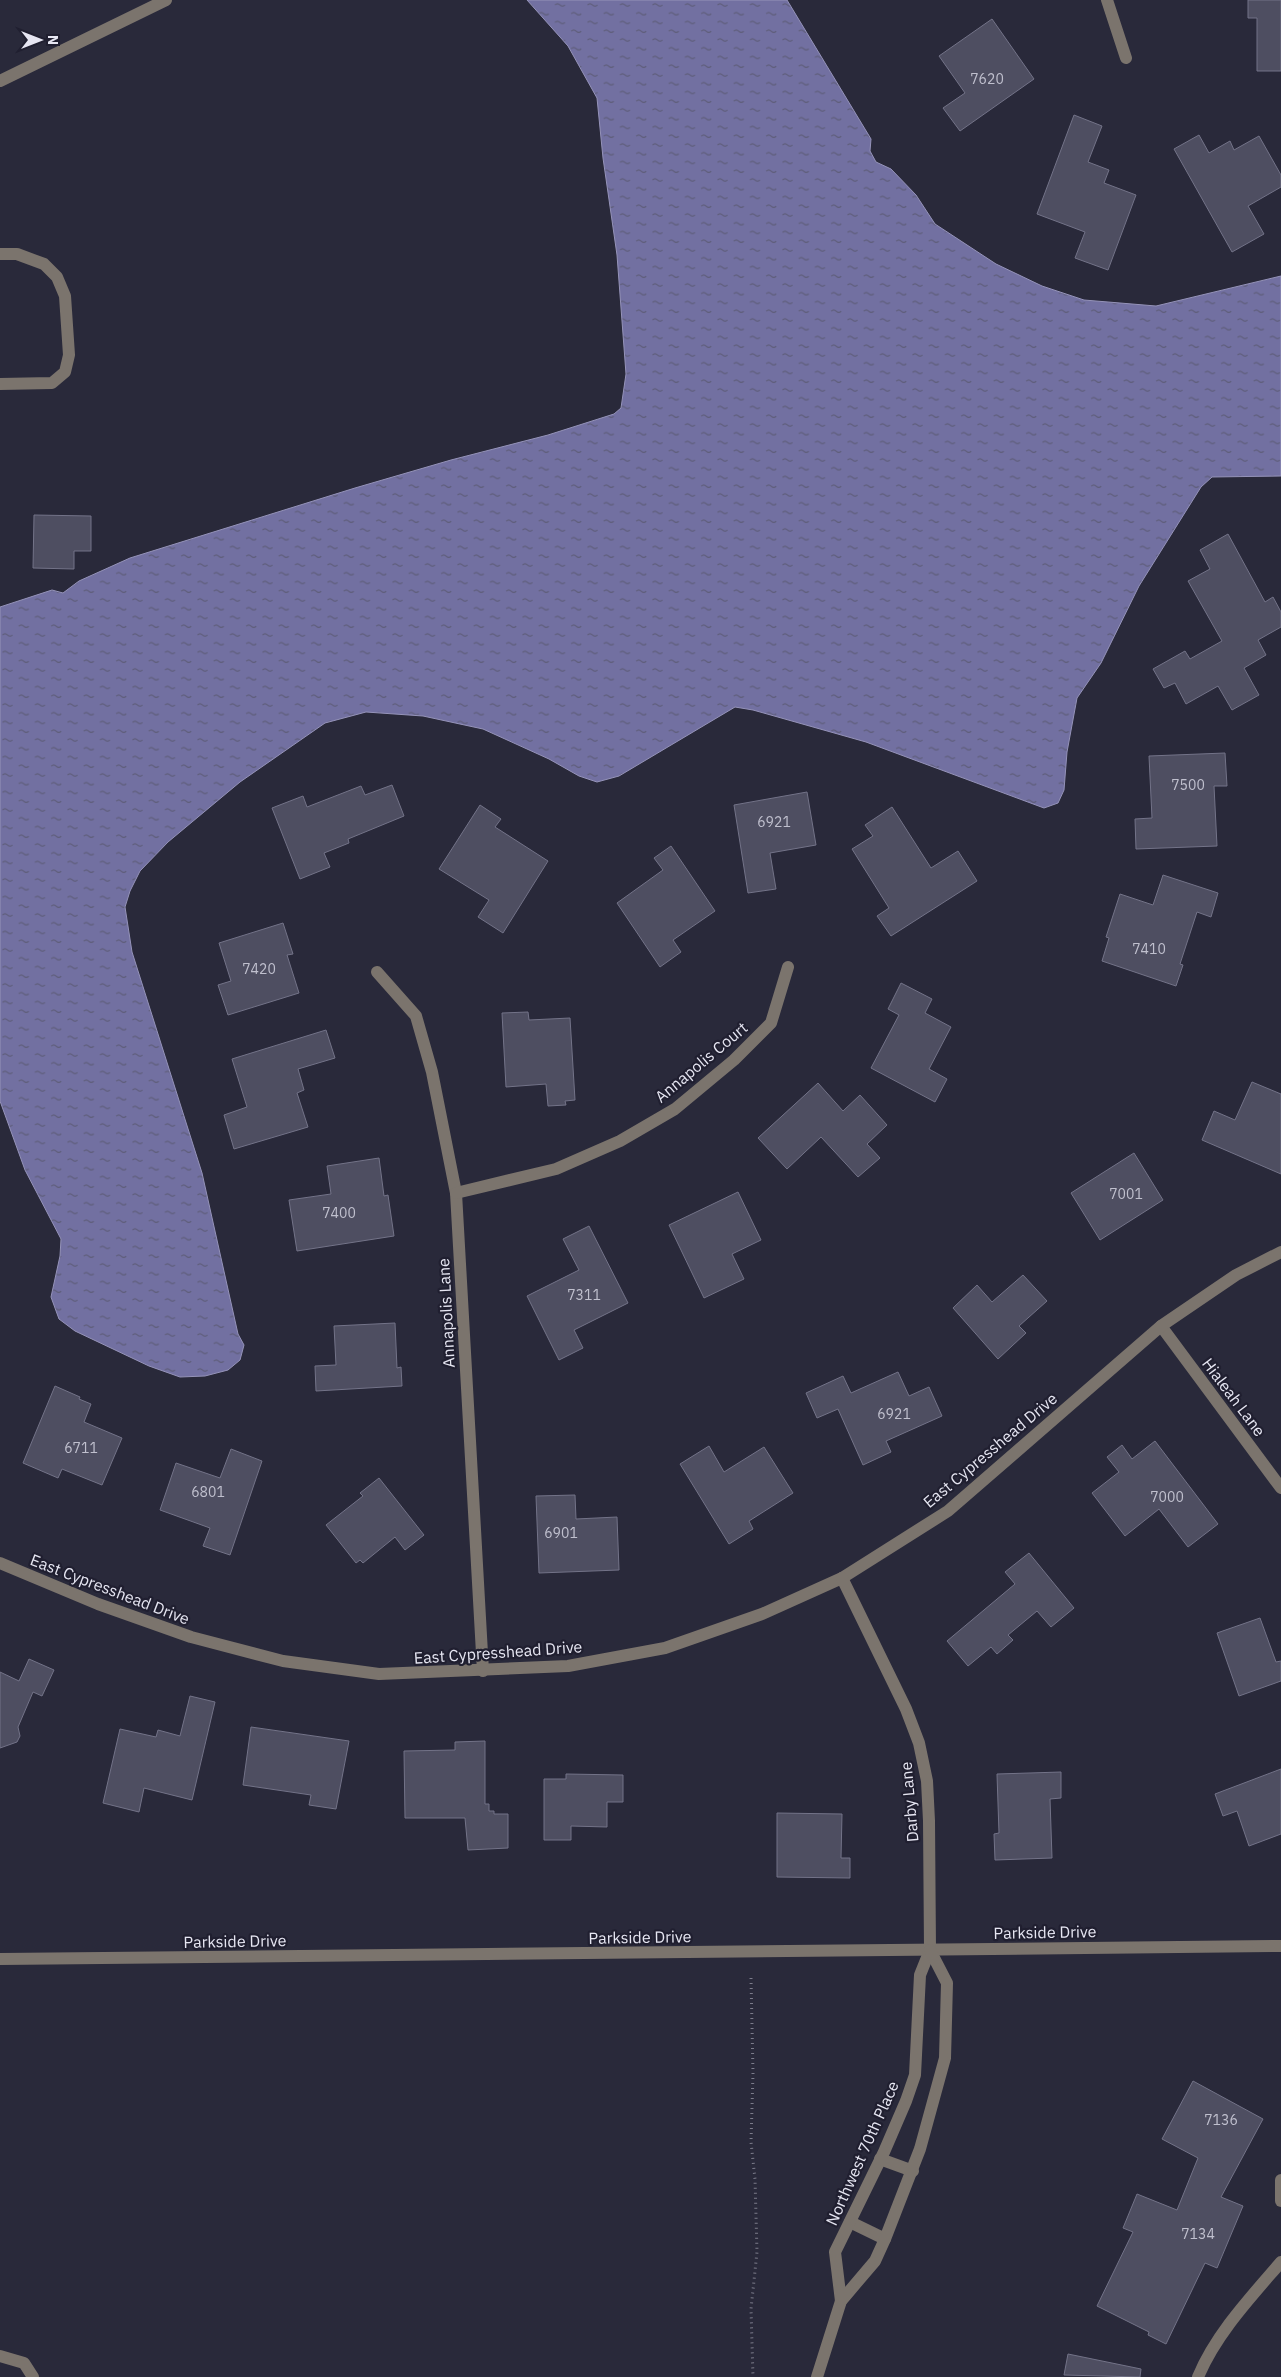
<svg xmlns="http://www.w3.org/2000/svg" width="1281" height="2377" viewBox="0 0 1281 2377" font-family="'IBM Plex Sans',sans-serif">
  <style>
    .water { fill: url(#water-ripples); stroke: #9593b9 }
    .building { fill: #4e4e61; stroke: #737388 }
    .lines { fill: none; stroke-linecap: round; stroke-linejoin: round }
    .path { stroke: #7c7c8b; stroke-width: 3; stroke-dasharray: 1 4; stroke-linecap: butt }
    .minor { stroke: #7b746d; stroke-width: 12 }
    .labels { text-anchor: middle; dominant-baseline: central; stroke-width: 4.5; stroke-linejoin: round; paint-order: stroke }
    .number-label { font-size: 14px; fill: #c0c0ce }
    .street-label { font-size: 16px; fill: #e6e6f2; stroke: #201f30 }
  </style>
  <defs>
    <pattern id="water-ripples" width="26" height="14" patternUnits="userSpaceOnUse" patternTransform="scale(1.25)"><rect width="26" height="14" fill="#7270a1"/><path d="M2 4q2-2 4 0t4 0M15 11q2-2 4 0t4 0" fill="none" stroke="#5e5d79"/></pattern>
  </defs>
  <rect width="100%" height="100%" fill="#29293a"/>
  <path class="water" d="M527,0H787L871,139L870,151L876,162L891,169L916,195L935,224L996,264L1042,286L1084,300L1156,306L1281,276V476L1212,477L1201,487L1139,586L1101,663L1077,698L1067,752L1064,790L1058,803L1044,808L866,742L753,710L735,707L619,776L597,782L579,776L549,759L483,729L423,716L366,712L325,723L240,782L168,842L140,871L130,891L125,907L132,952L202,1173L238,1334L244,1345L240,1360L228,1370L205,1376L180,1377L149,1366L75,1331L59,1319L51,1297L60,1256L61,1239L25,1170L0,1101V607L52,590L63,593L79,581L130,558L355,488L451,460L548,435L614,414L621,408L626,374L617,255L603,158L597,98L568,46Z"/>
  <g class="building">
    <path d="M1248,0H1281V71H1257V18H1248Z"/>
    <path d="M992,19L1034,79L960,131L943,108L965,93L939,56Z"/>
    <path d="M1074,115L1102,126L1088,162L1109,170L1104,183L1136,195L1108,270L1075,258L1085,232L1037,214Z"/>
    <path d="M1199,135L1209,153L1230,141L1234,150L1259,136L1281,175V187L1248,206L1264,234L1232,252L1174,149Z"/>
    <path d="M34,515L91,516V551H74V569L33,568Z"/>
    <path d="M1228,534L1265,602L1273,597L1281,612V627L1258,640L1266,655L1244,668L1259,695L1232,710L1218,686L1186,704L1175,683L1164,688L1153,669L1185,651L1190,659L1222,641L1188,581L1210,569L1200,550Z"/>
    <path d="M1225,753L1227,786H1214L1217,846L1136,849L1135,819L1152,818L1149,756Z"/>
    <path d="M392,785L404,816L348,839L349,843L324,853L330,867L300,879L272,808L303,796L307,807L361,786L365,795Z"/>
    <path d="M807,792L816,845L770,853L776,889L748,893L734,805Z"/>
    <path d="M480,805L501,819L495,827L548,861L503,933L478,917L489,900L439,869Z"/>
    <path d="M892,807L931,868L958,851L977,881L891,936L877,916L889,908L852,849L873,836L865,825Z"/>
    <path d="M671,846L715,911L673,940L681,952L660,967L617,903L663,870L654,858Z"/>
    <path d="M1163,875L1218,893L1211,917L1197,912L1180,964L1183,965L1176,986L1102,961L1109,938L1106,937L1120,894L1153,905Z"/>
    <path d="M283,923L293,954L287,955L299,993L228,1015L218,985L231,981L219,943Z"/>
    <path d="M901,983L932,999L925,1013L951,1027L929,1069L947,1079L935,1102L871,1068L899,1015L888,1009Z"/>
    <path d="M528,1012L529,1020L570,1018L575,1100L565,1101L566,1105L548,1106L546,1084L506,1087L502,1013Z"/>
    <path d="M326,1030L335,1058L298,1069L304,1090L297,1093L308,1127L234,1149L224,1115L247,1107L232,1059Z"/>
    <path d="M1252,1082L1281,1094V1174L1202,1140L1214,1111L1235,1120Z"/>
    <path d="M818,1083L843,1111L860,1095L887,1125L867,1144L880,1158L858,1177L821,1137L787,1169L758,1138Z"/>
    <path d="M1134,1153L1163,1200L1100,1240L1071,1193Z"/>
    <path d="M379,1158L384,1196L388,1195L394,1236L297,1251L289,1200L331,1194L327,1166Z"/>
    <path d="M738,1192L761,1240L732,1254L744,1279L704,1298L669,1225Z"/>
    <path d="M589,1226L628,1303L574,1330L583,1348L559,1360L527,1296L579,1270L563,1239Z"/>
    <path d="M1023,1275L1047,1301L1019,1326L1026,1333L998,1359L953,1308L977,1285L992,1302Z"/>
    <path d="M395,1323L397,1368L401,1367L402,1386L316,1391L315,1366L336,1365L334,1326Z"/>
    <path d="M898,1372L909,1396L929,1387L942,1416L886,1441L891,1452L863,1465L838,1409L817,1418L806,1393L843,1376L851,1393Z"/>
    <path d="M55,1386L80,1397L79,1399L91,1404L84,1422L122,1438L102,1485L62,1469L58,1478L23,1463Z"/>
    <path d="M1155,1441L1218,1524L1188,1547L1159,1509L1125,1536L1092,1493L1119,1472L1107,1457L1122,1445L1132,1459Z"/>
    <path d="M709,1446L724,1472L764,1447L793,1493L749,1521L753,1529L729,1544L680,1464Z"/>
    <path d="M231,1449L262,1461L230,1555L203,1546L210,1528L160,1510L176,1463L220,1478Z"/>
    <path d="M379,1478L424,1535L405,1550L395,1537L363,1563L360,1560L356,1563L326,1525L363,1496L360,1493Z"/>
    <path d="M575,1495L576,1519L617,1517L619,1570L539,1573L536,1496Z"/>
    <path d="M1029,1553L1074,1608L1051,1627L1037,1611L1008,1635L1013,1640L997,1654L991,1647L968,1666L947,1641L1015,1584L1005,1572Z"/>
    <path d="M1260,1618L1276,1662L1281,1661V1681L1239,1696L1217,1633Z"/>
    <path d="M29,1659L54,1670L42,1696L33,1692L18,1727L20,1736L17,1742L0,1748V1672L19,1681Z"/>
    <path d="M190,1696L215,1702L192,1800L144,1788L139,1812L103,1803L120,1729L156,1737L158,1730L180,1736Z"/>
    <path d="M251,1727L349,1741L336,1809L309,1805L311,1795L243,1785Z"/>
    <path d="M485,1741V1804H489V1811H494V1814H508V1848L468,1850L465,1818H405L404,1751L455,1750V1742Z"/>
    <path d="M1281,1769V1834L1249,1846L1237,1811L1223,1816L1215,1794Z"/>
    <path d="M1061,1772V1798L1050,1799L1052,1858L995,1860L994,1834L999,1833L997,1774Z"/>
    <path d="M566,1774L623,1775V1802H607V1827L571,1826V1840H544V1779H566Z"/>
    <path d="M777,1813L842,1814L841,1858H850V1878L777,1877Z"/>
    <path d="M1193,2081L1263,2119L1221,2197L1243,2206L1217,2268L1205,2263L1166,2344L1148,2335L1149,2332L1097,2306L1133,2232L1123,2228L1137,2194L1177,2210L1198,2158L1162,2139Z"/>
    <path d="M1068,2354L1141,2369L1140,2377L1064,2375Z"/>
  </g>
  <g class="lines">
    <path class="path" d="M751,1978L753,2073L751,2142L755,2179L757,2252L751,2309L753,2377"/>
    <g class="minor">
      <path d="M1107,0L1126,58"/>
      <path d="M0,81L166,0"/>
      <path d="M0,254H17L44,264L57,277L65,296L69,355L65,372L52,383L0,384"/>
      <path d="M377,972L416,1016L432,1072L456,1193L483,1671"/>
      <path d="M456,1193L556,1169L620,1141L675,1109L734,1060L771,1023L788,967"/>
      <path d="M1161,1326L1281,1488"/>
      <path d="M0,1563L98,1604L191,1637L283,1661L379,1674L568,1666L665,1648L762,1614L842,1578L948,1511L1161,1326L1236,1275L1281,1252"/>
      <path d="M0,1959L1281,1946"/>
      <path d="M880,2159L913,2171"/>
      <path d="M1281,2180V2201"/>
      <path d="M850,2222L885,2239"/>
      <path d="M841,2301L835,2252L884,2152L906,2101L915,2075L920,1975L930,1950L929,1821L927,1781L919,1743L906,1709L842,1578"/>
      <path d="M0,2356L24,2363L33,2377"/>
      <path d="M817,2377L841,2301L875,2261L885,2239L920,2149L945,2058L947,1983L930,1950"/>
      <path d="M1198,2377C1216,2334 1250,2298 1281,2262"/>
    </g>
  </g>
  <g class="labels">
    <g class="number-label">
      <text x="987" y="79">7620</text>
      <text x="1188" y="785">7500</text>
      <text x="774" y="822">6921</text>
      <text x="1149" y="949">7410</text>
      <text x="259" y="969">7420</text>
      <text x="1126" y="1194">7001</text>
      <text x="339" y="1213">7400</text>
      <text x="584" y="1295">7311</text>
      <text x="894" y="1414">6921</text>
      <text x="81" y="1448">6711</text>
      <text x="208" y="1492">6801</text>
      <text x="1167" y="1497">7000</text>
      <text x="561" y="1533">6901</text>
      <text x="1221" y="2120">7136</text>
      <text x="1198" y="2234">7134</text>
    </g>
    <g class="street-label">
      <text transform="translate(701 1062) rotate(-40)">Annapolis Court</text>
      <text transform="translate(446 1313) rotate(-93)">Annapolis Lane</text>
      <text transform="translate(1234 1397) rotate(53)">Hialeah Lane</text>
      <text transform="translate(990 1450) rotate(-40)">East Cypresshead Drive</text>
      <text transform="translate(110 1589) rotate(21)">East Cypresshead Drive</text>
      <text transform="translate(498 1652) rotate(-4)">East Cypresshead Drive</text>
      <text transform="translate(909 1802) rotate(-95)">Darby Lane</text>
      <text transform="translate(1045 1932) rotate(-1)">Parkside Drive</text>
      <text transform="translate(640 1937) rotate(-1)">Parkside Drive</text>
      <text transform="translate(235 1941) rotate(-1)">Parkside Drive</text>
      <text transform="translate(862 2153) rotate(-66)">Northwest 70th Place</text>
    </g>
  </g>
  <g transform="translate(40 40) rotate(90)" stroke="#201f30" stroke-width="4" paint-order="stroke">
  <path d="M0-4L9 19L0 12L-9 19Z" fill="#e6e6f2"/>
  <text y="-8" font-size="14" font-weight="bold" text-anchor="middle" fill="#e6e6f2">N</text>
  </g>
</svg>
